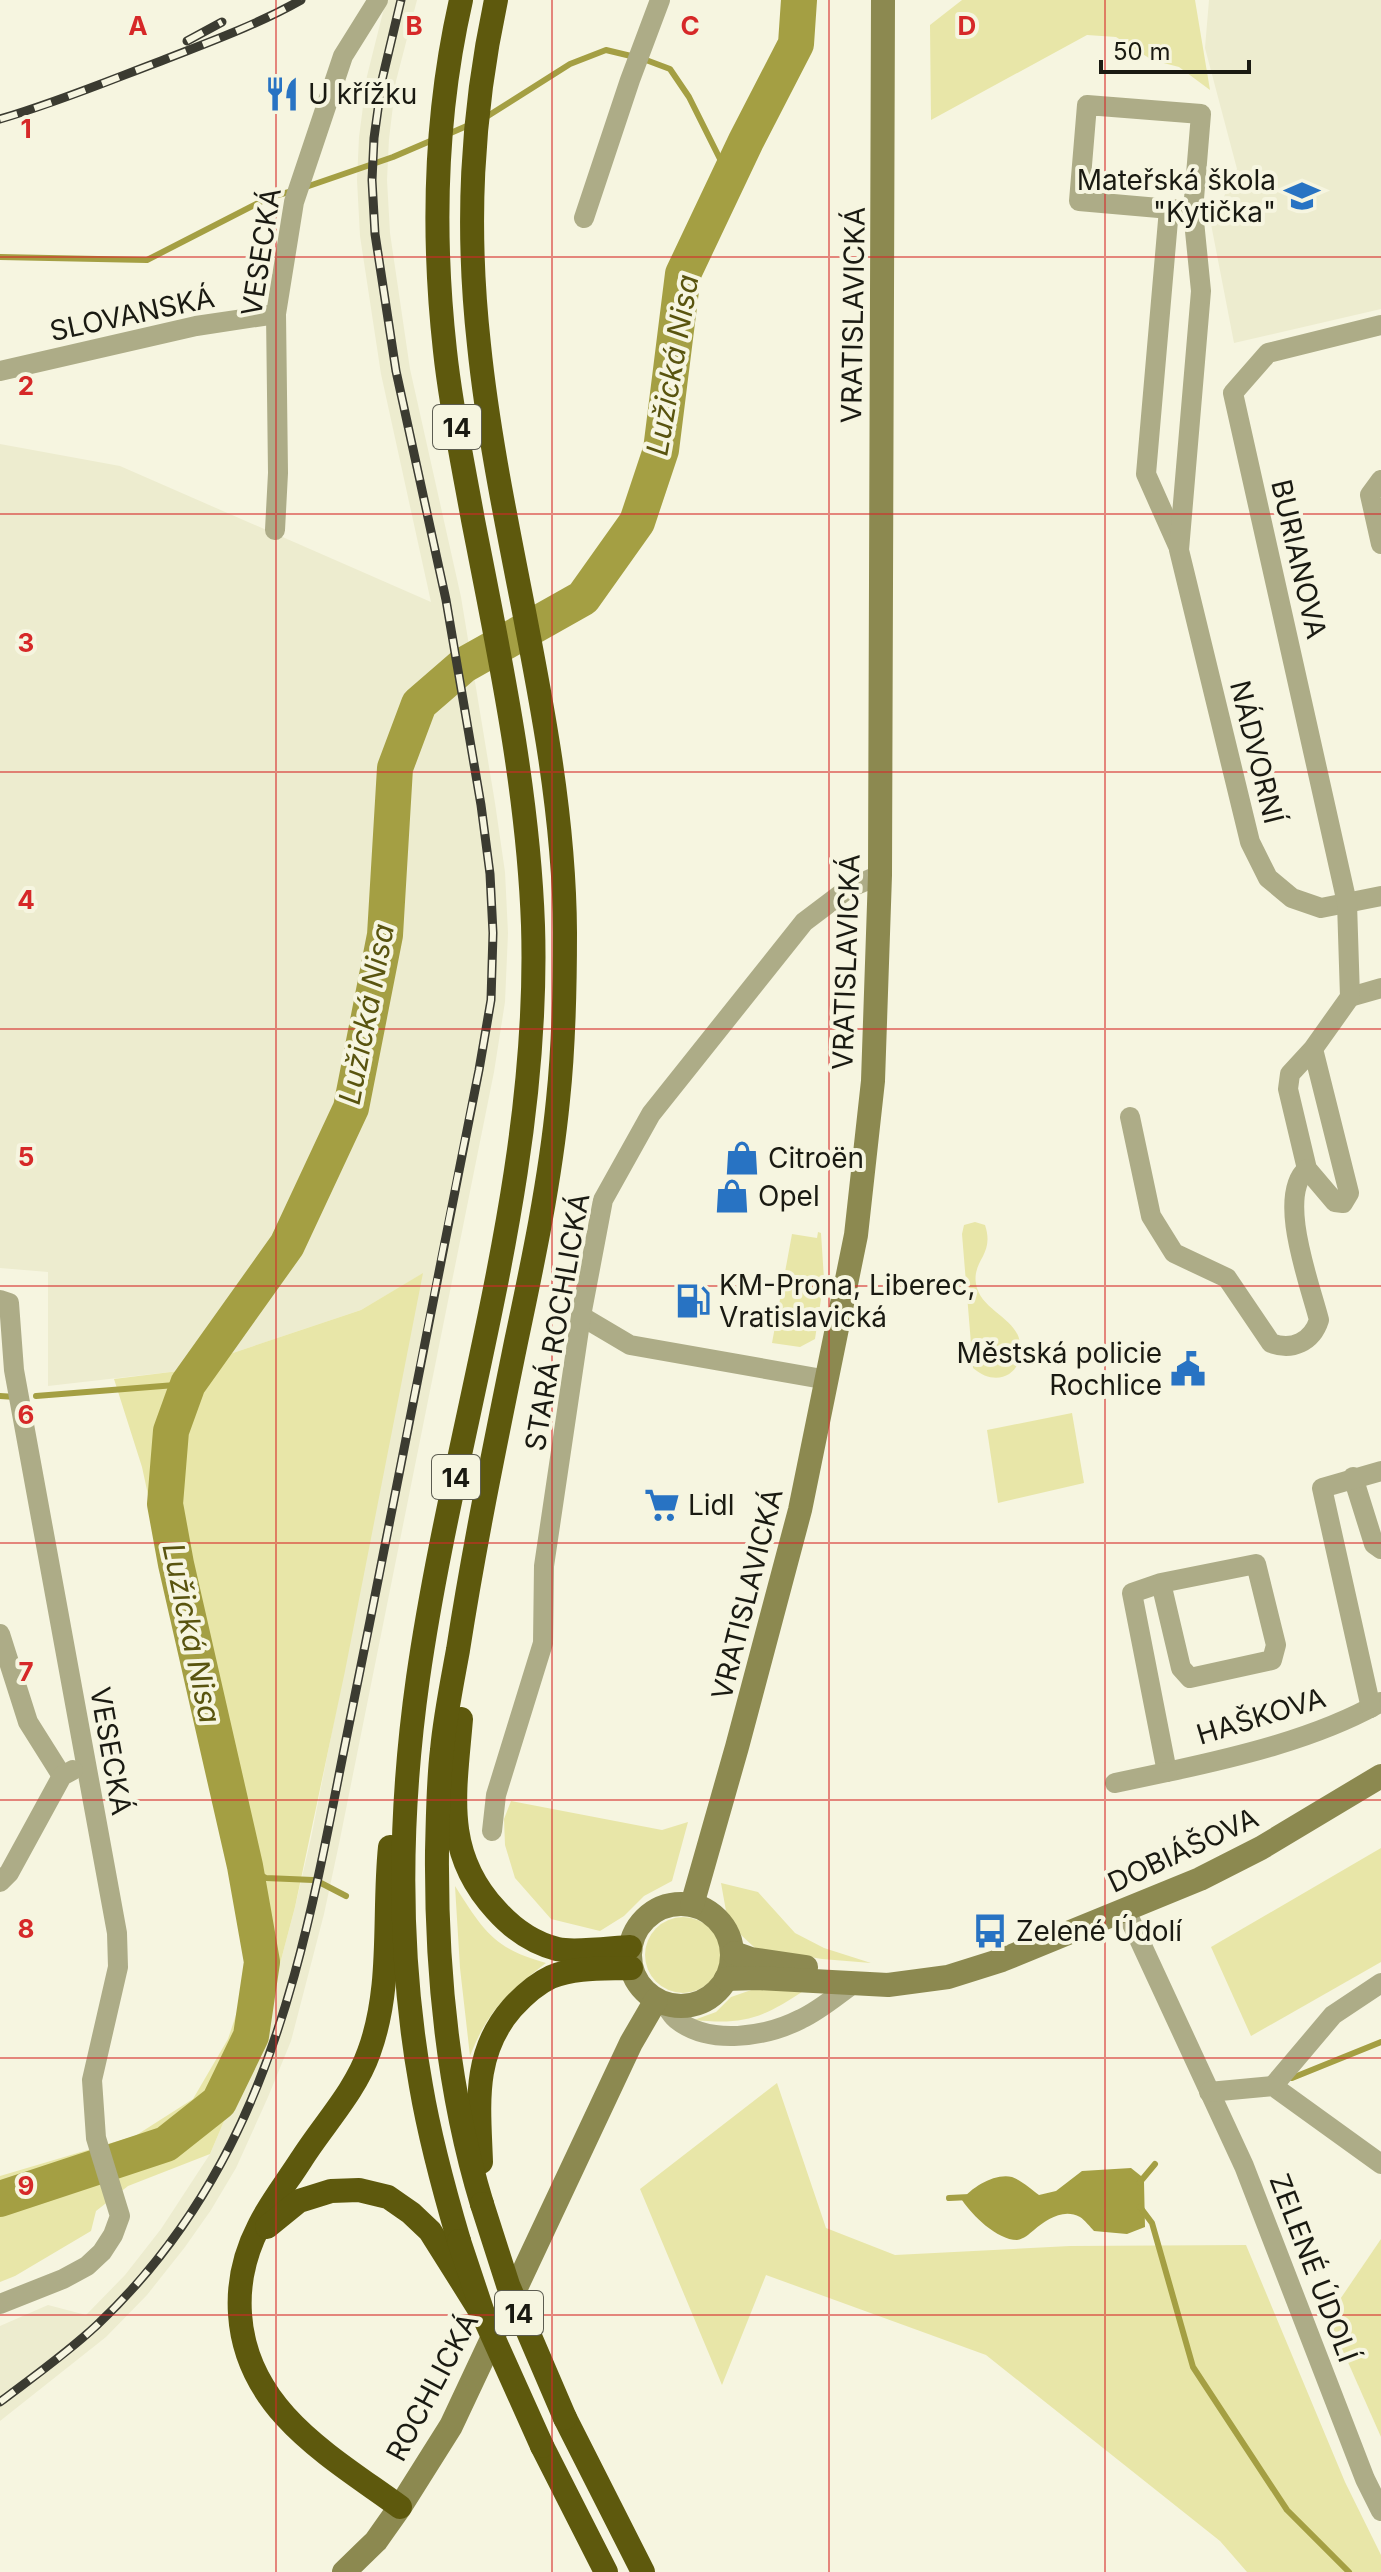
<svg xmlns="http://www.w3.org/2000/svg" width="1381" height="2572" viewBox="0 0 1381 2572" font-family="Inter,sans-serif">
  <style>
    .built { fill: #edeccf }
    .green { fill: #e8e6a8 }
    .water { fill: #a49f43 }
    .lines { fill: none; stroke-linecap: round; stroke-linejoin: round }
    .stream { stroke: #a49f43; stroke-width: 6 }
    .river { stroke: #a49f43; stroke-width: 36 }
    .street { stroke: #adac87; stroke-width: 20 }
    .secondary { stroke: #8c8950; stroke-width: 24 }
    .highway { stroke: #5e590d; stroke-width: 24 }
    .rail-casing { stroke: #3b3b31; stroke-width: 9 }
    .rail { stroke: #f6f5e0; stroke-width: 6; stroke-dasharray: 18; stroke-linecap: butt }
    .highway-bridge { stroke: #5e590d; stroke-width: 24 }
    .grid { fill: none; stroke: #d62828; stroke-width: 2; stroke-opacity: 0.55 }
    .labels { text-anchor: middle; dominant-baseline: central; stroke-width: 8; stroke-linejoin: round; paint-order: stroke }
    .shield { fill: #f6f5e0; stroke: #5c5c50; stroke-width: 2 }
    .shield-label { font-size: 26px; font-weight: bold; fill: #1a1a12 }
    .poi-label { font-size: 28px; fill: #1a1a12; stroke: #f6f5e0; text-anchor: start }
    .street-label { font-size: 28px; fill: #1a1a12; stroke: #f6f5e0 }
    .water-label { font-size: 30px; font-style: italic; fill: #59540f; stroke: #f6f5e0 }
    .grid-label { font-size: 26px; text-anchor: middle; font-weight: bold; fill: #d62828; stroke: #f6f5e0; stroke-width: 8; stroke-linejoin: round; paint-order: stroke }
  </style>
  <rect width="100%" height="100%" fill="#f6f5e0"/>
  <g class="built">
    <path d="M386,0H417L396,81L389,139L387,180L390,233L410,369L461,597L495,803L505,872L508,933L505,1002L494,1072L339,1844L324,1914L291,2041L268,2097L236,2168L211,2210L185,2247L147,2295L106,2337L0,2421V2326L48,2305L86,2315L125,2275L161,2229L210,2154L262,2032L295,1907L311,1838L422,1274L361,1310L179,1371L48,1386V1272L0,1268V444L120,466L431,602L381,374L360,236L357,180L359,137L367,76Z"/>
    <path d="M1209,0H1381V309L1234,343L1211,224L1237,169L1205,48Z"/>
  </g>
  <g class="green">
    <path d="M962,0H1195L1210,90L1179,67L1152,60L1116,37L1087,35L931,120L930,25Z"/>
    <path d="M975,1222L985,1225C995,1255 972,1260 976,1284C980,1310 1017,1318 1020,1343C1025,1374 997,1389 973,1368L962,1234L964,1225Z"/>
    <path d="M818,1232L821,1233L824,1279L815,1339L800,1347L772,1343L792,1234L817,1238Z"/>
    <path d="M423,1273L345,1671L295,1907L262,2032L210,2154L128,2186L96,2211L91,2231L15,2276L0,2282V2176L135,2136L193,2099L228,2039L251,1970L142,1467L114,1379L179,1371L361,1310Z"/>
    <path d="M1072,1413L1084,1483L998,1503L987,1430Z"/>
    <path d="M511,1801L662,1830L688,1822L672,1881L644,1896L624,1916L600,1931L551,1919L515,1878L505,1845L504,1819Z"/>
    <path d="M1381,1848V1962L1251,2036L1211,1947Z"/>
    <path d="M721,1883L758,1892L795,1933L824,1948L871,1963L822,1959L755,1948L741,1935L726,1911Z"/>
    <path d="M455,1886C483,1930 494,1949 546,1963C508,1992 488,2010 470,2056L460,1968Z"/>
    <circle cx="683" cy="1955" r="38"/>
    <path d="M757,1988L805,1990C763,2018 745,2025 694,2020L716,2012L731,1997Z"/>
    <path d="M777,2083L826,2228L895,2255L1070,2246L1246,2245L1345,2482L1381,2555V2572H1247L1220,2541L986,2355L766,2275L722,2385L640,2189Z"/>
    <path d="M1381,2239V2437L1328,2317Z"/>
  </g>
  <path class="water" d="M1131,2168L1141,2176L1144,2182L1145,2227L1127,2234L1094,2231C1090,2227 1085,2220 1080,2217C1063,2208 1046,2220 1034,2230C1029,2234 1024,2239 1017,2240C997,2240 972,2215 962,2200C972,2187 995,2173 1012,2177C1021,2180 1032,2190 1039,2195L1056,2191L1082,2171Z"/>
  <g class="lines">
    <g class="stream">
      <path d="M646,60L670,69L689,97L729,177"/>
      <path d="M483,119L570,64L606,50L631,56"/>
      <path d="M446,135L469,125"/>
      <path d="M303,188L393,157L435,139"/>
      <path d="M0,257L147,260L270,197L293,191"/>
      <path d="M0,1396L16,1397"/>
      <path d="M36,1396L188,1384"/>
      <path d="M245,1866L266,1878L313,1880"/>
      <path d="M319,1882L346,1896"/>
      <path d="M1292,2078L1381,2042"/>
      <path d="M1140,2182L1155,2164"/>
      <path d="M949,2198L970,2197"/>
      <path d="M1140,2207L1152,2223L1193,2367L1287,2510L1349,2572"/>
    </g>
    <path class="river" d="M0,2199L166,2144L219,2102L251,2036L262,1962L245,1866L176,1564L165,1504L171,1431L188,1384L287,1245L351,1108L385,935L395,768L419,704L464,665L583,598L637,522L661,450L683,274L746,141L796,44L799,0"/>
    <g class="street">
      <path d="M1169,209L1146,474L1178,546"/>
      <path d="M1193,211L1079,201L1087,105L1201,114L1193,211L1201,291L1179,550L1250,842L1268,878L1292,898L1321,908L1381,896"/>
      <path d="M584,218L630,80L660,0"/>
      <path d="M0,371L196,326L276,314"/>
      <path d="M1381,480L1370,495L1381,544"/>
      <path d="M275,530L278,473L276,314L294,202L343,56L378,0"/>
      <path d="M1350,997L1381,988"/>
      <path d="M1313,1049L1349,1193L1343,1203L1335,1202L1307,1169L1288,1089L1290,1074L1313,1049L1350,997L1347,903L1233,393L1268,353L1381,325"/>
      <path d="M1130,1117L1151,1216L1174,1253L1227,1278L1271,1343C1292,1351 1312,1342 1319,1320C1310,1284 1276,1196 1307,1169"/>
      <path d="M0,1300L9,1303L14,1370L117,1933L118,1967L92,2080L96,2138L120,2216L113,2235L102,2252L87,2266L63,2279L0,2304"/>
      <path d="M581,1316L630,1345L828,1380"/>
      <path d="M1353,1477L1374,1544L1381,1549"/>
      <path d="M1161,1583L1181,1668L1190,1678L1272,1660L1276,1645L1256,1564L1161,1583L1132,1593L1167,1772C1237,1757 1318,1738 1381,1702"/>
      <path d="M0,1634L28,1722L62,1776"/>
      <path d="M1371,1708L1322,1488L1381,1471"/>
      <path d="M1115,1783L1167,1772"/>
      <path d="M492,1831L496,1795L543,1643L544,1566L581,1316L603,1200L651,1114L804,922L849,888L880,875"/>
      <path d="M0,1882L9,1873L62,1776L73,1770"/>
      <path d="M1126,1911L1244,2166L1365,2479L1381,2511"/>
      <path d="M665,2004C668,2009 672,2016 676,2019C709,2046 766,2037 801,2019C820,2010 836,1996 853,1984"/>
      <path d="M1273,2086L1333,2015L1381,1983"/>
      <path d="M1209,2092L1273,2086L1381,2164"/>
    </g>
    <g class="secondary">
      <circle cx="681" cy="1955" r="51"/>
      <path d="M692,1905L737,1747L800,1510L856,1235L873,1081L880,875L883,0"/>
      <path d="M734,1953L751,1959L806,1967"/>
      <path d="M726,1979L757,1978L888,1985L948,1977L1002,1960L1200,1879L1261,1848L1381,1776"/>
      <path d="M344,2572L376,2541L400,2507L451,2426L631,2043L656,2000"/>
    </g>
    <g class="highway">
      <path d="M461,1719C455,1792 442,1852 496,1910C512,1928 533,1943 557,1949C574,1953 611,1948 630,1947"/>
      <path d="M390,1847C383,1915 393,1987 369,2052C355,2092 323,2125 301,2160C287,2182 270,2203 259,2226C245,2253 238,2284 240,2314C246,2410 330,2456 400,2507"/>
      <path d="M481,2162C479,2105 472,2054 512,2008C523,1996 536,1984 551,1977C575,1967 605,1969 631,1968"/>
      <path d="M482,2204C447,2089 436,1971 437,1851C438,1817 438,1783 442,1750C445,1717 452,1683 458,1650C474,1547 495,1445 516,1342C533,1262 550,1181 558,1100C564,1044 565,988 565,932C564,736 499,539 479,345C466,227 471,117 496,0"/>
      <path d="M267,2227L299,2201L331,2191L359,2190L388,2197L411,2213L430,2231L479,2309"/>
      <path d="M459,2241C444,2190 430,2139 421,2086C397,1952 399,1813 418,1678C454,1427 541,1182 533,925C528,788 499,653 473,520C463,464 451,408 445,351C432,234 435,114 461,0"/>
      <path d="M565,2418L643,2572"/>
      <path d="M542,2446L606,2572"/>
    </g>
    <g class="rail-casing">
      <g id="rail">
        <path d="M187,41L222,22"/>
        <path d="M0,119C55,103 108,81 161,61C209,42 257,25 301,0"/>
        <path d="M0,2402C33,2377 67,2353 97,2325C146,2279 189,2222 221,2163C296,2026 320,1866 351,1715C395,1500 435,1284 479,1070L491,1000L493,933L490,874L481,805L446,600L396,371L375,234L372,180L374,138L382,80L401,0"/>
      </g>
    </g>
    <use href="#rail" class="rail"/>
    <g class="highway-bridge">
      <path d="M482,2204L508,2285L565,2418"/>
      <path d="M459,2241L485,2319L542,2446"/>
    </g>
  </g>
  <path class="grid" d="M276,0V2572M552,0V2572M829,0V2572M1105,0V2572M0,257H1381M0,514H1381M0,772H1381M0,1029H1381M0,1286H1381M0,1543H1381M0,1800H1381M0,2058H1381M0,2315H1381"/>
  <defs>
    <g id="restaurant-bare" transform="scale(2.76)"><path d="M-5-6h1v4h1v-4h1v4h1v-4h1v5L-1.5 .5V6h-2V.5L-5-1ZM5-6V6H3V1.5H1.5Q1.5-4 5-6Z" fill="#2873c3" stroke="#f6f5e0" stroke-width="2.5" paint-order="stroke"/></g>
    <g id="school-bare" transform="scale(2.76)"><path d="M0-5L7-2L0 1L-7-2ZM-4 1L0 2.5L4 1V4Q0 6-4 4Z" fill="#2873c3" stroke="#f6f5e0" stroke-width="2.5" paint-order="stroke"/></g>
    <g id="shop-bare" transform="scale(2.76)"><path d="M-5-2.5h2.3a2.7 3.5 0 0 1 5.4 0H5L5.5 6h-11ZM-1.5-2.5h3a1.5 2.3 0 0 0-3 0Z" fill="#2873c3" stroke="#f6f5e0" stroke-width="2.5" paint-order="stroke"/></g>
    <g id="fuel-bare" transform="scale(2.76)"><path d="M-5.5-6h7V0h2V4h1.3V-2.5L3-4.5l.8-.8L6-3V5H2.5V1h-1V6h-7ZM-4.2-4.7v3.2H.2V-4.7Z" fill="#2873c3" stroke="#f6f5e0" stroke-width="2.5" paint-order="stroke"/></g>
    <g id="civic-bare" transform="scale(2.76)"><path d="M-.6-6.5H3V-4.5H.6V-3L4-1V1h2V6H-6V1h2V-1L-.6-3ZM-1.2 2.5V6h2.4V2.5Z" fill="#2873c3" stroke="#f6f5e0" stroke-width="2.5" paint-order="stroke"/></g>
    <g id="supermarket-bare" transform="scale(2.76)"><path d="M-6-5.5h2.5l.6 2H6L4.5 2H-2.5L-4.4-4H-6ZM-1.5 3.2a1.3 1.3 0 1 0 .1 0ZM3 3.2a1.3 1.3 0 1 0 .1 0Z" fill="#2873c3" stroke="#f6f5e0" stroke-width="2.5" paint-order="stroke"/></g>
    <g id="bus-bare" transform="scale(2.76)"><path d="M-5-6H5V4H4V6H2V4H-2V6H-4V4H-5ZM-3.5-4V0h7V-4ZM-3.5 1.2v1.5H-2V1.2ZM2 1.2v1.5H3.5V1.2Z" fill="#2873c3" stroke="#f6f5e0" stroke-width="2.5" paint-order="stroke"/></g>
  </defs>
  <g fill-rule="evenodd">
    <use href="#restaurant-bare" x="282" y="94"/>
    <use href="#school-bare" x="1302" y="196"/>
    <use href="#shop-bare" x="742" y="1158"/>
    <use href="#shop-bare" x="732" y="1196"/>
    <use href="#fuel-bare" x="693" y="1301"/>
    <use href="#civic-bare" x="1188" y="1369"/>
    <use href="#supermarket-bare" x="662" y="1505"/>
    <use href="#bus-bare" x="990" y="1931"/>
  </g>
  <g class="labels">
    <g class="shield">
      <rect x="433" y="405" width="48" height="44" rx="6"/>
      <rect x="432" y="1455" width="48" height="44" rx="6"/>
      <rect x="495" y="2291" width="48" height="44" rx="6"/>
    </g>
    <g class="shield-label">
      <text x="457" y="427">14</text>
      <text x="456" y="1477">14</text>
      <text x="519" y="2313">14</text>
    </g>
    <g class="poi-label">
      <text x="308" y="94">U křížku</text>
      <text x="1276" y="180" text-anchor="end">Mateřská škola<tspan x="1276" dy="32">"Kytička"</tspan></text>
      <text x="768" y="1158">Citroën</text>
      <text x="758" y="1196">Opel</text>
      <text x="719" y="1285">KM-Prona, Liberec,<tspan x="719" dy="32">Vratislavická</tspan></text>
      <text x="1162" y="1353" text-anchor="end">Městská policie<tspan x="1162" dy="32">Rochlice</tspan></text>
      <text x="688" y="1505">Lidl</text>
      <text x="1016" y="1931">Zelené Údolí</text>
    </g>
    <g class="street-label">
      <text transform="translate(261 252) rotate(-81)">VESECKÁ</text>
      <text transform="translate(132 314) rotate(-12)">SLOVANSKÁ</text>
      <text transform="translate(853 315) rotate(-89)">VRATISLAVICKÁ</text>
      <text transform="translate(1299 559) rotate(77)">BURIANOVA</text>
      <text transform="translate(1257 752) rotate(76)">NÁDVORNÍ</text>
      <text transform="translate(846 962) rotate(-88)">VRATISLAVICKÁ</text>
      <text transform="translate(557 1322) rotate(-80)">STARÁ ROCHLICKÁ</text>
      <text transform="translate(747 1594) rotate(-76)">VRATISLAVICKÁ</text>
      <text transform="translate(1261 1716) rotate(-17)">HAŠKOVA</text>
      <text transform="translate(111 1751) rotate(80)">VESECKÁ</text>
      <text transform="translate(1183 1850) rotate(-25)">DOBIÁŠOVA</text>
      <text transform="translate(1314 2268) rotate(69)">ZELENÉ ÚDOLÍ</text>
      <text transform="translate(432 2387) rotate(-62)">ROCHLICKÁ</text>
    </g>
    <g class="water-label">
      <text transform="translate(672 365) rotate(-80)">Lužická Nisa</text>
      <text transform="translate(366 1014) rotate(-79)">Lužická Nisa</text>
      <text transform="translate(192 1633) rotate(78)">Lužická Nisa</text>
    </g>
  </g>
  <g class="grid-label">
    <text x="138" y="35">A</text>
    <text x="414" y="35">B</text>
    <text x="690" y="35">C</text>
    <text x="967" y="35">D</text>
    <text x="26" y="138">1</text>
    <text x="26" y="395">2</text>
    <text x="26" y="652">3</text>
    <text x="26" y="909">4</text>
    <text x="26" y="1166">5</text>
    <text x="26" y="1424">6</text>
    <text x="26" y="1681">7</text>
    <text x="26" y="1938">8</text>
    <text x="26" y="2195">9</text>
  </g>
  <path d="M1101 60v12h148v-12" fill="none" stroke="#1a1a12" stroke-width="4"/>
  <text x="1113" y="60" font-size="24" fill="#1a1a12" stroke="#f6f5e0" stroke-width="6" paint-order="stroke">50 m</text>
</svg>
